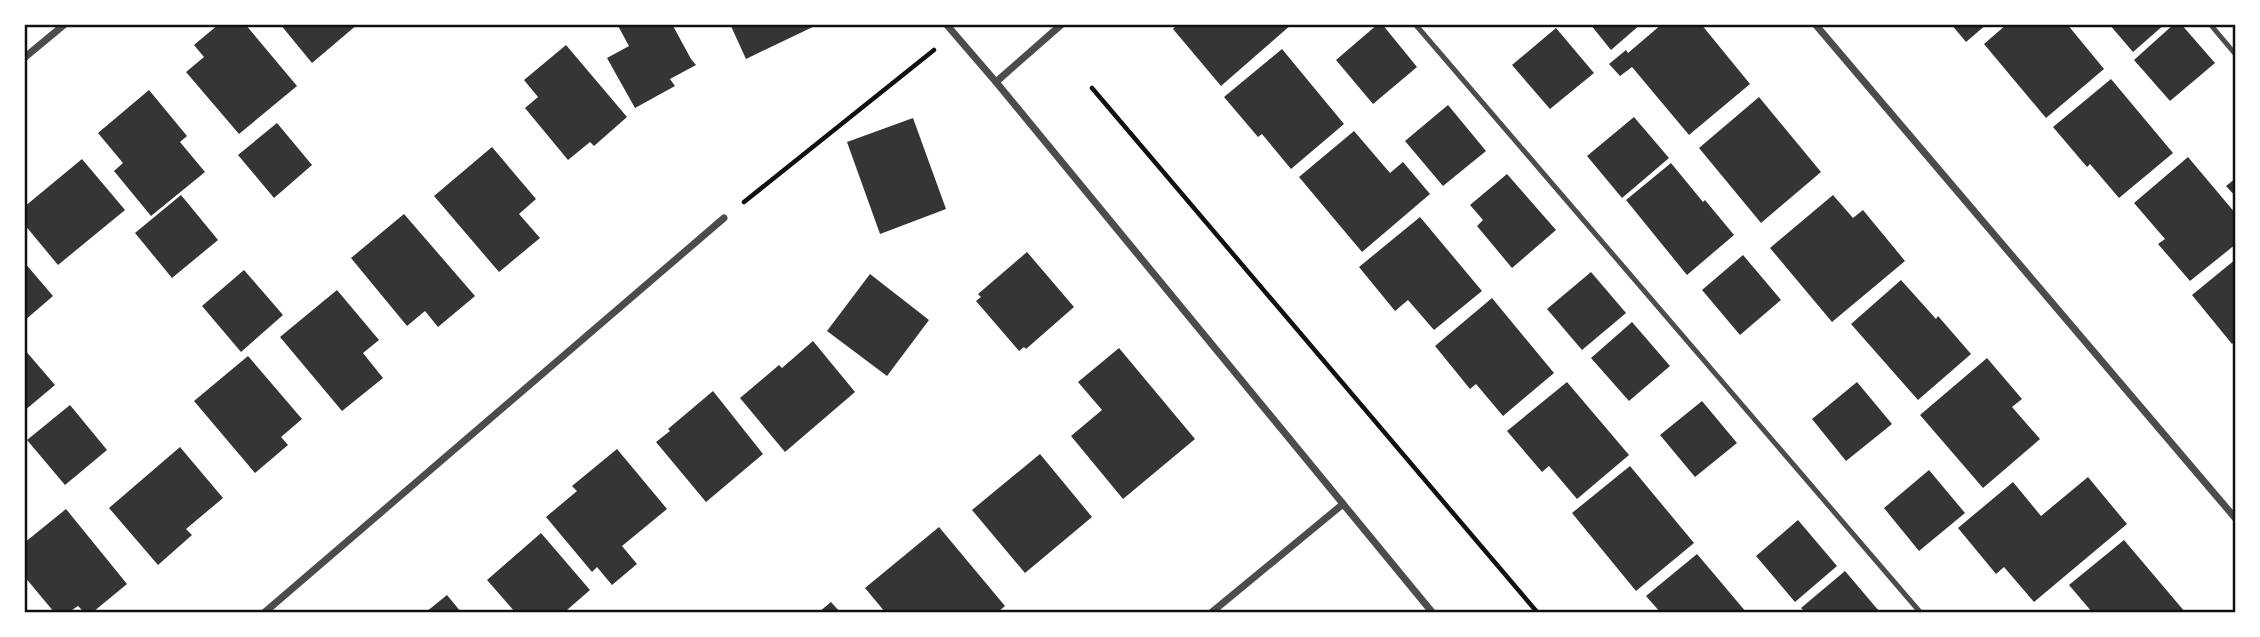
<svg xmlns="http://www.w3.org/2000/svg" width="2260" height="637" viewBox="0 0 2260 637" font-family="'Golos Text',sans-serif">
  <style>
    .building { fill: #353535 }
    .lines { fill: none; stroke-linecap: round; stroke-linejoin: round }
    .path { stroke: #111; stroke-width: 4.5 }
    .service { stroke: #4c4c4c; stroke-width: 5 }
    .minor { stroke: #4c4c4c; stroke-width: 7 }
    .neatline { fill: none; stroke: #111; stroke-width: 2.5 }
  </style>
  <rect width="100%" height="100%" fill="#fff"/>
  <g class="building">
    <path d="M219,24H245L297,86L239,134L186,72L204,57L194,45Z"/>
    <path d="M280,24H358L312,63Z"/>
    <path d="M617,24H672L691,59L696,65L670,79L675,86L635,108L607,58L629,46Z"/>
    <path d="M730,24H819L746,59Z"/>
    <path d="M1178,24H1292L1221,86L1173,29Z"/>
    <path d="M1378,24H1382L1417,67L1373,104L1336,60Z"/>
    <path d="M1590,24H1641L1611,50Z"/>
    <path d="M1662,24H1701L1750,84L1689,135L1632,67L1620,76L1609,64L1626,50L1628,53Z"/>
    <path d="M1951,24H1987L1966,42Z"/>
    <path d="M2007,24H2067L2104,69L2046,118L1984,44Z"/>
    <path d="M2109,24H2165L2133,52Z"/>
    <path d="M2174,24H2181L2215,63L2170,101L2134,60Z"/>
    <path d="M1556,28L1594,73L1550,109L1512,65Z"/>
    <path d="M566,45L627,117L594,146L590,142L568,160L525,108L538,97L524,80Z"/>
    <path d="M1282,49L1344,124L1291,169L1262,134L1258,137L1224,97Z"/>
    <path d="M2111,79L2173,153L2119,198L2090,164L2087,167L2053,127Z"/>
    <path d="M149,90L187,136L180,142L205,172L151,216L114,171L123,163L98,133Z"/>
    <path d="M1759,97L1821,172L1761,223L1699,148Z"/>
    <path d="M1448,105L1486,151L1443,186L1405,141Z"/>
    <path d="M1634,117L1669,158L1622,198L1587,156Z"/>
    <path d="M913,118L946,209L880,234L847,142Z"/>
    <path d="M277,123L312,165L274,198L238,155Z"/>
    <path d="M1354,131L1390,173L1403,162L1430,194L1362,252L1299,177Z"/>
    <path d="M492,147L536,199L519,214L540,238L499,272L434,196Z"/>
    <path d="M2188,157L2236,214V244L2190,281L2158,244L2165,239L2134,203Z"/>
    <path d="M82,159L125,210L58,265L24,224V207Z"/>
    <path d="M1671,163L1703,202L1705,200L1734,235L1687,275L1626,200Z"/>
    <path d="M1507,174L1556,230L1512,268L1477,226L1483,220L1470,205Z"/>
    <path d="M2236,178V197L2226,186Z"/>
    <path d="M181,195L218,240L172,278L135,233Z"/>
    <path d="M1833,195L1853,218L1863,210L1905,261L1832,322L1770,248Z"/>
    <path d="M404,214L475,296L438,327L425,311L407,326L351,258Z"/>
    <path d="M1420,217L1482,291L1434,330L1408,300L1395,311L1359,267Z"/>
    <path d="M1027,252L1074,307L1026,349L1024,347L1019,351L976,301L981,297L978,294Z"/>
    <path d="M1743,255L1781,300L1740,335L1702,290Z"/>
    <path d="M2236,259V340L2232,344L2192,295Z"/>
    <path d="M24,262L53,296L24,321Z"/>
    <path d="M244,270L283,315L241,352L202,306Z"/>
    <path d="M1591,272L1626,313L1582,350L1547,309Z"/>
    <path d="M870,274L929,320L887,376L827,331Z"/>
    <path d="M1901,280L1936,319L1938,316L1971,354L1918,400L1851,324Z"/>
    <path d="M337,290L379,340L363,353L383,378L342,411L280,337Z"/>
    <path d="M1492,298L1554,373L1503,416L1476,384L1470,389L1435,346Z"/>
    <path d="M1632,322L1670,366L1629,401L1591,358Z"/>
    <path d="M813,341L855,392L785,452L740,398L779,365L782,368Z"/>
    <path d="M1119,348L1195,439L1123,499L1071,436L1102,410L1078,382Z"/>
    <path d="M24,349L55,385L24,411Z"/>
    <path d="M248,356L302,419L281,437L288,445L255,473L194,401Z"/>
    <path d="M1987,358L2022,399L2012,407L2040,439L1983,488L1920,415Z"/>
    <path d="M1567,382L1629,455L1577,499L1549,466L1542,472L1507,431Z"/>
    <path d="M1857,382L1892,424L1846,461L1812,419Z"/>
    <path d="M713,391L763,454L706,502L656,442L670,431L668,429Z"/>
    <path d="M1702,401L1737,443L1695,477L1660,435Z"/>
    <path d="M70,405L107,450L65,485L27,440Z"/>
    <path d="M180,447L223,498L186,529L192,535L158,565L109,508Z"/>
    <path d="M617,449L667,509L622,546L637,564L612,585L597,567L592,572L546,517L577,491L572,486Z"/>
    <path d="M1040,454L1092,517L1025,573L972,510Z"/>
    <path d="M1630,466L1694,543L1636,591L1572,513Z"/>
    <path d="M1929,470L1965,513L1919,551L1884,508Z"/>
    <path d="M2088,477L2127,524L2034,602L2004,567L1996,574L1958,528L2013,482L2041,516Z"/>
    <path d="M66,509L127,584L93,612H84L78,606L69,612H54L24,576V543Z"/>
    <path d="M1798,520L1837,566L1795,602L1756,556Z"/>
    <path d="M939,527L1005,606L998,612H885L865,588Z"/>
    <path d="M541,533L590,590L567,610L569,612H515L487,580Z"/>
    <path d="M2124,540L2185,612H2092L2069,585Z"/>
    <path d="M1697,554L1714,574L1746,612H1660L1646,596Z"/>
    <path d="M1845,571L1879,611L1805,612L1801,608Z"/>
    <path d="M447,595L461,612H426Z"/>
    <path d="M831,602L840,612H819Z"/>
  </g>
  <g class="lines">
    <g class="path">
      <path d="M1092,88L1537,612"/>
      <path d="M744,202L934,50"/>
    </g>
    <g class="service">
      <path d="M1415,24L1920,612"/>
      <path d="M2210,24L2236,55"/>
    </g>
    <g class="minor">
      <path d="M946,24L996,82L1432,612"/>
      <path d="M1815,24L2236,519"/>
      <path d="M24,58L65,24"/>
      <path d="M996,82L1062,24"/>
      <path d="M265,612L724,218"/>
      <path d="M1212,612L1343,504"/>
    </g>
  </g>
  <rect width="2260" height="637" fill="none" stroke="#ffffff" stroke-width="52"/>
  <rect x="26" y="26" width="2208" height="585" class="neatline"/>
</svg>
